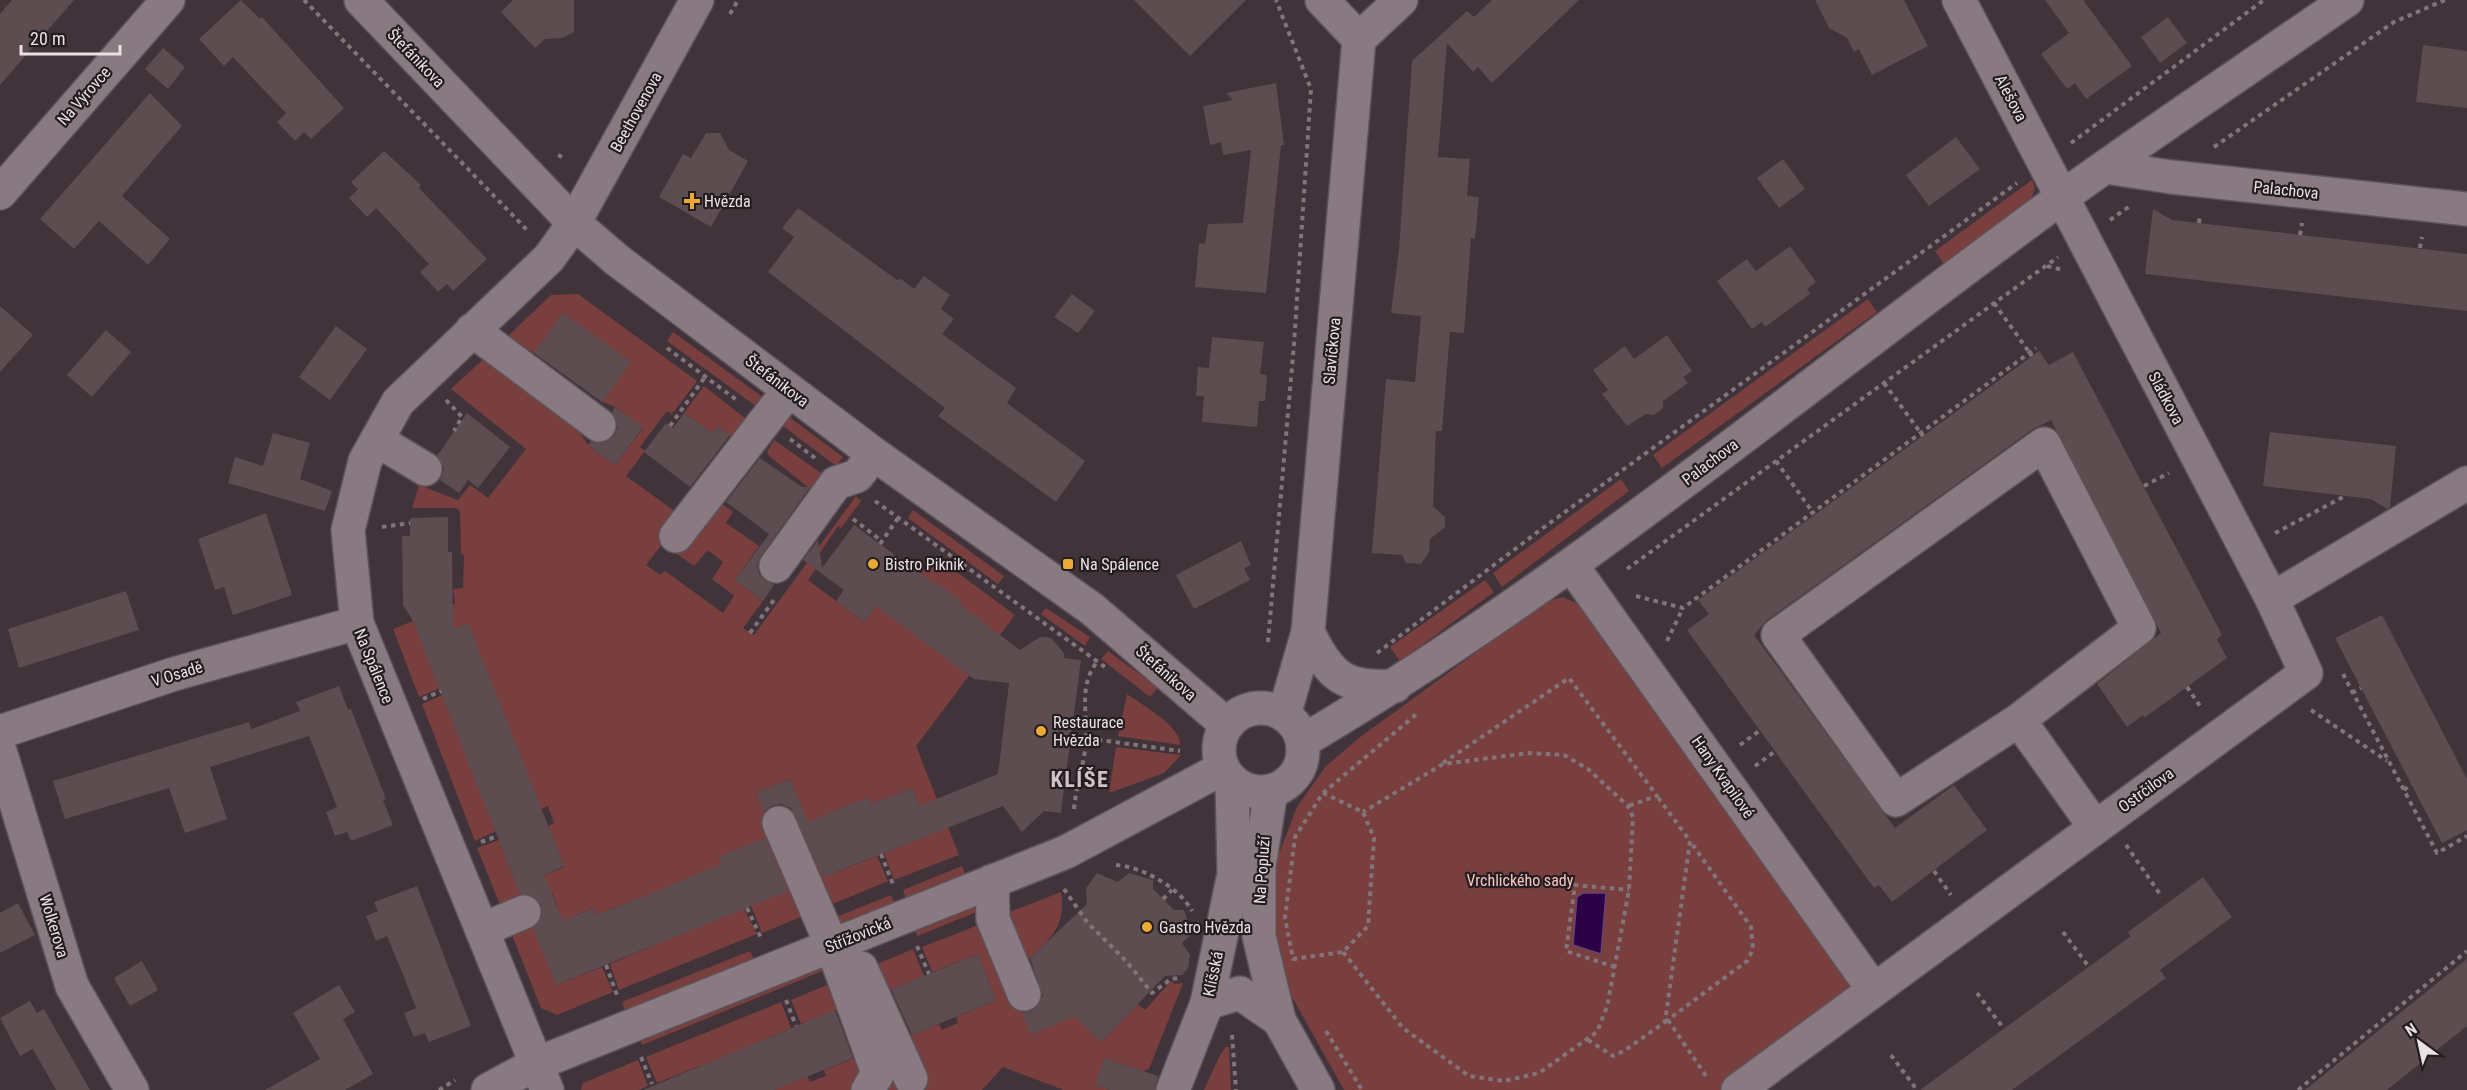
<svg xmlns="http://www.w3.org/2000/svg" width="2467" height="1090" viewBox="0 0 2467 1090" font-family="'Roboto Condensed',sans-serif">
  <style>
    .green { fill: #793f3e; fill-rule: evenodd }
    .water { fill: #2c0145; stroke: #654475; stroke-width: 1.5 }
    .building { fill: #5d4c50 }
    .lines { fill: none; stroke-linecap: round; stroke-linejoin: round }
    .minor-casing { stroke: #5e5259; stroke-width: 36 }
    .path { stroke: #81757b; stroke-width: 4; stroke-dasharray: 4.5 4.5; stroke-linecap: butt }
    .minor { stroke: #897981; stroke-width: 33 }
    .poi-dot { fill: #eaaa38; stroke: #231d20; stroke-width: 2 }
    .labels { text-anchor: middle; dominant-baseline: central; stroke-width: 4.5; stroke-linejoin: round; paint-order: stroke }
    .street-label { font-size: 16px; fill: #eae1e5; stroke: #231d20 }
    .poi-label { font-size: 16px; fill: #eae1e5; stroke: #231d20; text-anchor: start }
    .park-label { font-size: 16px; fill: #f6c3c1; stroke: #231d20 }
    .district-label { font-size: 22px; font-weight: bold; letter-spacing: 1.5px; fill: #d1c0c9; stroke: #231d20 }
  </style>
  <rect width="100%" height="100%" fill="#41333a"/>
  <g class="green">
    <path d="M2032,180L2035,188L2031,200L1943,263L1935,251Z"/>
    <path d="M578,294L697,381L672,414L667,411L640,447L645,451L626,476L683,517L646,565L660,575L665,571L723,613L734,596L712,579L723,562L708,550L694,566L677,554L717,500L733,512L726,523L759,546L735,580L763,601L743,628L754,635L856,496L861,501L841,528L838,526L818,556L822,560L808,580L864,622L907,564L921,574L935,556L1015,615L916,746L959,855L894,880L884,853L931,834L912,788L870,804L868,798L812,828L831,874L877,856L888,881L762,933L751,906L744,909L757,934L619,990L610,964L655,945L637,899L596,915L593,908L576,915L578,921L538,939L556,985L602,967L613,992L557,1015L541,1008L510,930L558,908L552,893L503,912L477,848L499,840L517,886L564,867L548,826L554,823L548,806L475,841L422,704L442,695L440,688L419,697L393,629L455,604L453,589L463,588L464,555L461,554L460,511L455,508H412L419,485L458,500L470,485L488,498L526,449L451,389L490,353L569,416L588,445L615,465L643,428L616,407L602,402L630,362L534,353L507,337L551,295ZM790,779L801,806L768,820L756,793Z"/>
    <path d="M1868,299L1877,312L1662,468L1653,455Z"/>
    <path d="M673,332L768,401L761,410L667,341Z"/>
    <path d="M704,386L750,422L736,440L717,426L712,433L684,413Z"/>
    <path d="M781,411L843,457L836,466L774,419Z"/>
    <path d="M774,440L828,478L813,491L769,456L767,452Z"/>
    <path d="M1621,479L1629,491L1502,587L1493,573Z"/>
    <path d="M913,510L1004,576L998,584L908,518Z"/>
    <path d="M1485,580L1494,592L1400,661L1390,647Z"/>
    <path d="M1563,597L1583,606L1842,968L1850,989L1835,1007L1720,1090H1344L1283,981L1271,914L1275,864L1297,807L1326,766L1359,738L1545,602Z"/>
    <path d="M1046,608L1090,637L1085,646L1041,614Z"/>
    <path d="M1108,651L1158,688L1150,697L1101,659Z"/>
    <path d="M1127,694C1142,705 1182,727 1180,745L1118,736Z"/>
    <path d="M1116,747L1181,755L1164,773L1109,793Z"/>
    <path d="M962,866L965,874L906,899L903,890Z"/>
    <path d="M1061,892C1066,929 1050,938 1026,962L1002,915Z"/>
    <path d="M891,895L894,903L834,927L831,919Z"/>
    <path d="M989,897L984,909L917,936L914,927Z"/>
    <path d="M986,922L1032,1034L1046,1028L1035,1001L1042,997L1059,1015L1067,1008L1101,1042L1138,1004L1145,1010L1171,981L1175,984L1183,983L1149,1069L1143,1071L1105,1058L1096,1085L1110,1090H1064L1003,1067L982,1090H774L807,1076L810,1082L826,1076L824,1070L865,1054L846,1006L801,1024L791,1000L913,949L924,976L879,994L898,1040L939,1024L942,1030L958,1023L956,1017L996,1000L978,954L932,972L922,947Z"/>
    <path d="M750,951L754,960L625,1011L622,1002Z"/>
    <path d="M827,960L830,968L642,1045L638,1036Z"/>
    <path d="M781,1002L791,1028L747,1047L764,1090H713L702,1065L657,1083L646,1057Z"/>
    <path d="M1226,1047H1229L1231,1090H1204L1220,1055Z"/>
    <path d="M638,1060L648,1086L639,1090H581L583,1083Z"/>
  </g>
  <path class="water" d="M1583,893H1606L1601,954L1573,945L1577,897Z"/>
  <g class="building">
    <path d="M12,0H74L0,85V14Z"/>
    <path d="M241,0L260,19L262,17L344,108L311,139L304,132L295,141L277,122L286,113L260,86L233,57L224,66L199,39Z"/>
    <path d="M513,0H574V32L562,38L545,39L535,48L501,12Z"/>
    <path d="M1134,0H1246L1190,56Z"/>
    <path d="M1492,0H1579L1492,83L1478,67L1473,72L1447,43L1438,157L1470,159L1467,196L1479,197L1475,239L1471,238L1464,333L1450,332L1442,431H1436L1433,506L1445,517V527L1430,539L1429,552L1421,564L1406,563L1402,555L1372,553L1386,379L1415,382L1421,316L1391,313L1399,249L1412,61L1467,11L1474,17Z"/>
    <path d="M1815,0H1904L1928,46L1872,75L1859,49L1854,52L1847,38L1829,28Z"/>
    <path d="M2045,0H2083L2132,66L2086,99L2075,83L2067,89L2041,54L2069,33Z"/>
    <path d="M2168,17L2187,43L2160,63L2141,37Z"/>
    <path d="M2423,45L2467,51V108L2416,102Z"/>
    <path d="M163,48L185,67L168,89L145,69Z"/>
    <path d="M1276,83L1284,145H1281L1266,293L1195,287L1199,243L1205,244L1208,224L1243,223L1251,150L1223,155L1221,142L1210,145L1203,106L1233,100L1226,93Z"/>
    <path d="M150,93L182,126L122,196L170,239L148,265L99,221L74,249L40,219Z"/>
    <path d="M706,133H720L729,150L748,161L711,227L659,197L683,154L691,158Z"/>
    <path d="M1956,137L1980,169L1929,206L1906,175Z"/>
    <path d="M384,151L421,185L419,188L487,259L453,291L447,284L438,292L420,272L429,264L376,208L367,217L349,198L358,189L351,182Z"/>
    <path d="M1783,159L1805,189L1779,208L1757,178Z"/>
    <path d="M798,208L897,280L901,279L914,289L924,276L950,295L941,309L954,319L942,334L1016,388L1007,403L1085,461L1056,502L938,416L945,408L768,272L794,237L782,228Z"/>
    <path d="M2153,209L2172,220L2467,254V311L2145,274Z"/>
    <path d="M1790,246L1816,282L1807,289L1810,294L1765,327L1762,322L1752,329L1717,281L1747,259L1756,271Z"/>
    <path d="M1072,294L1095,311L1078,333L1054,317Z"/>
    <path d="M0,306L33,335L0,372Z"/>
    <path d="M563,313L631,362L602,402L534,353Z"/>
    <path d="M336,326L367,349L330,400L299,377Z"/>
    <path d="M106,330L131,352L92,397L67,375Z"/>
    <path d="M1667,335L1692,371L1683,377L1688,383L1663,401V408L1654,415L1646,414L1627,426L1602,394L1608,390L1593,370L1625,346L1634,359Z"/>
    <path d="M1212,337L1264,342L1260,374L1267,375L1265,401H1259L1257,427L1202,422L1204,396H1196L1198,367L1209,368Z"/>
    <path d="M2039,351L2049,365L2073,352L2222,635L2217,639L2227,658L2144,718L2143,715L2127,727L2097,684L2161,633L2051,420L2033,429L1767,620L1754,635L1895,828L1954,785L1987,830L1892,902L1879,885L1874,888L1687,630L1709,614L1698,600Z"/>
    <path d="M615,407L643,427L615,465L588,445L591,441L606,442L614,436L618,427L612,412Z"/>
    <path d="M467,413L510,447L478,488L468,480L459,493L440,480L444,469L437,456Z"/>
    <path d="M684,413L712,433L717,426L730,435L690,487L644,452L666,423L673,428Z"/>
    <path d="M2270,432L2396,446L2390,507L2387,509L2371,499L2263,486Z"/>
    <path d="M273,433L310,443L300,479L332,491L325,511L228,483L235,457L263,466Z"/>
    <path d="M760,458L802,487H810L761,556L757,565L759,574L766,581L774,585L763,601L735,580L769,534L726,502Z"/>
    <path d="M266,513L292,595L233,615L224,587L215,590L198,539Z"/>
    <path d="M448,517V552H452L453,629L468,623L564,866L544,875L563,921L593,908L596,915L660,890L721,864L718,857L765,838L788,891L556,985L533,928L542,915L541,905L535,897L520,894L412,619L403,605L402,536H410V518Z"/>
    <path d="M854,525L936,585L937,583L962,602L960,605L1020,650L1040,637H1045L1051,638L1064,653V658L1081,660L1061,813L1044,811L1022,832L1003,806L823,877L791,808L781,804L771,806L764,812L756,793L790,779L808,822L868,797L870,804L912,788L919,806L998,774L1009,683L974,679L876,606L864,622L836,601L844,590L803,560L818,540L822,568Z"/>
    <path d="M1241,541L1251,565L1244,568L1250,580L1194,609L1176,575Z"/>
    <path d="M126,591L139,630L19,668L8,629Z"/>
    <path d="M2382,615L2467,779V830L2442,843L2335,638Z"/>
    <path d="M339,686L348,710L351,709L386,799L383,800L393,825L351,841L347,832L335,836L326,812L337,807L309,736L210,767L227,819L185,833L169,788L65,819L53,781L249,722L251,729L300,711L296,702Z"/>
    <path d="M1097,873L1118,882L1129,873L1153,880V889L1174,910H1184L1192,934L1182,943L1190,955L1188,968L1182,975L1165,976L1101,1042L1074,1016L1031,1035L1022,1013L1032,1011L1038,1006L1043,996L1030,958L1087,904L1086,888Z"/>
    <path d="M2203,877L2232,917L2160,970L2166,978L2012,1090H1920L2131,936L2128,932Z"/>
    <path d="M417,886L471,1026L429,1042L425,1033L414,1037L404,1013L416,1008L402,972L387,936L376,941L366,916L378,911L374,902Z"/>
    <path d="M18,903L35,935L0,953V913Z"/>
    <path d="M978,954L996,1000L912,1035L891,989Z"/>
    <path d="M2467,959V1026L2387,1090H2305Z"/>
    <path d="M142,961L158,990L130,1006L114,978Z"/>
    <path d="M339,985L355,1012L343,1019L373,1074L345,1090H265L320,1059L293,1013Z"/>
    <path d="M30,1001L37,1013L44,1009L90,1090H56L33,1049L20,1056L0,1018Z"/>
    <path d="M835,1010L853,1058L774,1090H643Z"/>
    <path d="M1105,1058L1158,1076L1155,1090H1110L1095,1085Z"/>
  </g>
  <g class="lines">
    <g class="minor-casing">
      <g id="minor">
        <path d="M361,0L574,223L617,260L874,454L1092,609L1227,725"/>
        <path d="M1359,39L1401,0"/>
        <path d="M2106,167L2171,177L2467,209"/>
        <path d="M0,193L168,0"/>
        <path d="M472,330L599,425"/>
        <path d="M377,440L425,469"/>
        <path d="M676,536L789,390"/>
        <path d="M776,566L836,483L857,476L874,454"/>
        <path d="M1572,566L1873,989"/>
        <path d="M2272,599L2467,483"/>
        <path d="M1308,632C1330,677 1344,689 1395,686"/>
        <circle cx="1261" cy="750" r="42"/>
        <path d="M1284,715L1308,632L1359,39L1322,0"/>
        <path d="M2019,720L1896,800L1778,635L2044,444L2139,628L2019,720L2095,827"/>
        <path d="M0,732L174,674L357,623"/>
        <path d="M1303,741C1572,582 1809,381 2061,198C2155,130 2252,66 2347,0"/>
        <path d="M0,751L72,986L132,1090"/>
        <path d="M1271,791L1259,867V936L1279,1020L1318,1090"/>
        <path d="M779,823L832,946L878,1073L868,1090"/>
        <path d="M992,881L993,919L1024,994"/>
        <path d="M482,930L524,912"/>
        <path d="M861,968L911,1079"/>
        <path d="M1207,1003L1240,993L1279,1020"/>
        <path d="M488,1090L536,1064L1066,852L1223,768"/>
        <path d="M547,1090L357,623L348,530L365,461L398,402L549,258L574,223L697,0"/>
        <path d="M1173,1090L1207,1003L1234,874L1232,780"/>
        <path d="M1738,1090L2306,673L2272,599L1959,0"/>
      </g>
    </g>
    <g class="path">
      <path d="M304,0L529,232"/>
      <path d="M730,14L738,0"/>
      <path d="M2071,143L2264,0"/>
      <path d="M2214,147L2394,22L2445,0"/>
      <path d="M558,155L566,159"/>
      <path d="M2110,220L2130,206"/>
      <path d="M2199,223L2200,214"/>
      <path d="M2300,235L2302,223"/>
      <path d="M2420,248L2422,237"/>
      <path d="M2047,266L2063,270"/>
      <path d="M1994,303L2032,356"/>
      <path d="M667,348L738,401"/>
      <path d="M1884,383L1923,436"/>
      <path d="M446,400L462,417L454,431"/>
      <path d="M670,426L705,377"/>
      <path d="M790,439L815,458"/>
      <path d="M1776,461L1814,514"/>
      <path d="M2144,486L2169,473"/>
      <path d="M875,501L1105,667"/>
      <path d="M853,519L882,541"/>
      <path d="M382,527L410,523"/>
      <path d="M2275,533L2345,496"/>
      <path d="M880,544L898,518"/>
      <path d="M1627,569L2058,257"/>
      <path d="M1636,596L1683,608L2036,348"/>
      <path d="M750,633L776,597"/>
      <path d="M1667,641L1683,608"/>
      <path d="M1268,642L1294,344L1311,89L1276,0"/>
      <path d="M1377,653L1543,528L2017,183"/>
      <path d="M2343,674L2437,853L2467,836"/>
      <path d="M2187,687L2202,709"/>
      <path d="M2352,693L2361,688"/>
      <path d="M423,699L441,691"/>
      <path d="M2311,710L2387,761"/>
      <path d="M1071,736L1180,751"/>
      <path d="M1740,745L1759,731"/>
      <path d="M1443,763L1569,678L1657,796L1628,806"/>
      <path d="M1755,766L1774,752"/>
      <path d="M2404,790L2411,784"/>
      <path d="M1323,793L1363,812L1374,838L1368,926L1343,952L1293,959L1285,918L1295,837Z"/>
      <path d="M1323,793L1419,712"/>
      <path d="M1074,809C1076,786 1085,762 1086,739C1087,711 1079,685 1097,662"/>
      <path d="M481,842L498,836"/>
      <path d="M2126,845L2162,897"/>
      <path d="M881,854L894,887"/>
      <path d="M1116,865C1141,866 1180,888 1192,911"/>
      <path d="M1934,871L1951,895"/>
      <path d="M1064,889L1087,922L1126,961L1152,993L1171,979L1179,978"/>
      <path d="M1163,899L1172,890"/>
      <path d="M747,908L762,940"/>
      <path d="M2063,932L2089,967"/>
      <path d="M917,946L929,974"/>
      <path d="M1343,952L1403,1028L1469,1076L1504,1081L1539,1073L1597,1032L1607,1007L1629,890L1633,817L1628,806L1588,769L1564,755L1529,753L1443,764L1363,812"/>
      <path d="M606,965L617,995"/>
      <path d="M1615,967L1566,951L1575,885L1629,890"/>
      <path d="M1977,993L2004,1029"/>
      <path d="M786,1000L796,1026"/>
      <path d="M1668,1020L1708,1079"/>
      <path d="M1665,1022L1747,961L1753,949L1751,927L1690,841"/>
      <path d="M1326,1031L1362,1090"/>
      <path d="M1232,1035L1236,1090"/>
      <path d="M1588,1040L1613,1056L1624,1051L1665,1022L1690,841L1657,796"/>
      <path d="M1891,1055L1917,1090"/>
      <path d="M641,1057L652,1084"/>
      <path d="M439,1090L455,1080"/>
      <path d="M2298,1090L2467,951"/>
    </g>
    <use href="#minor" class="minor"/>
  </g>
  <g class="poi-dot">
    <path d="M689 192h6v6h6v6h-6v6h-6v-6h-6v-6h6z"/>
    <circle cx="873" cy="564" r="6"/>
    <rect x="1062" y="558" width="12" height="12" rx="3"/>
    <circle cx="1041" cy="731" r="6"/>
    <circle cx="1147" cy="927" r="6"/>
  </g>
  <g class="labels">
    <g class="street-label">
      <text transform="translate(416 58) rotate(46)">Štefánikova</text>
      <text transform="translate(84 96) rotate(-49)">Na Výrovce</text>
      <text transform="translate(2011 98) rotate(62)">Alešova</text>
      <text transform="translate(636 112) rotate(-61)">Beethovenova</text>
      <text transform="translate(2286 190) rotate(6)">Palachova</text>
      <text transform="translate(1332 351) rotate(-85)">Slavíčkova</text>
      <text transform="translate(777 381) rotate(37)">Štefánikova</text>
      <text transform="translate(2166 398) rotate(62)">Sládkova</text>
      <text transform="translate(1710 462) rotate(-37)">Palachova</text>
      <text transform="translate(374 666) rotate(68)">Na Spálence</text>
      <text transform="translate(1166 673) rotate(41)">Štefánikova</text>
      <text transform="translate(177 674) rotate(-17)">V Osadě</text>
      <text transform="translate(1723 777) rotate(55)">Hany Kvapilové</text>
      <text transform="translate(2146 790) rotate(-36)">Ostrčilova</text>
      <text transform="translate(1262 870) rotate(-86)">Na Popluží</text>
      <text transform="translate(54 926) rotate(73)">Wolkerova</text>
      <text transform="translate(858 935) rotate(-22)">Střížovická</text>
      <text transform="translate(1213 974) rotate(-78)">Klíšská</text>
    </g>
    <g class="poi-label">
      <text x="704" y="201">Hvězda</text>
      <text x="885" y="564">Bistro Piknik</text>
      <text x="1080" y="564">Na Spálence</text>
      <text x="1053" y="722">Restaurace<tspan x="1053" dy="18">Hvězda</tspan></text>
      <text x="1159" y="927">Gastro Hvězda</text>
    </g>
    <g class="park-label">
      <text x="1520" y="880">Vrchlického sady</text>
    </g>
    <g class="district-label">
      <text x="1080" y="779">KLÍŠE</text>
    </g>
  </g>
  <g transform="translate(2419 1042) rotate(327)" stroke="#231d20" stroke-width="4.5" paint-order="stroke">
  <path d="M0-4.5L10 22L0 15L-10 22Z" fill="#eae1e5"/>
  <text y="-9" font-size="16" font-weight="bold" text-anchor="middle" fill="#eae1e5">N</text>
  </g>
  <path d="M21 45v9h99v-9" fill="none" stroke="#eae1e5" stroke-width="3"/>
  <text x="30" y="45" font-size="18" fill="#eae1e5" stroke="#231d20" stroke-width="4.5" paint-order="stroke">20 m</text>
</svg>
